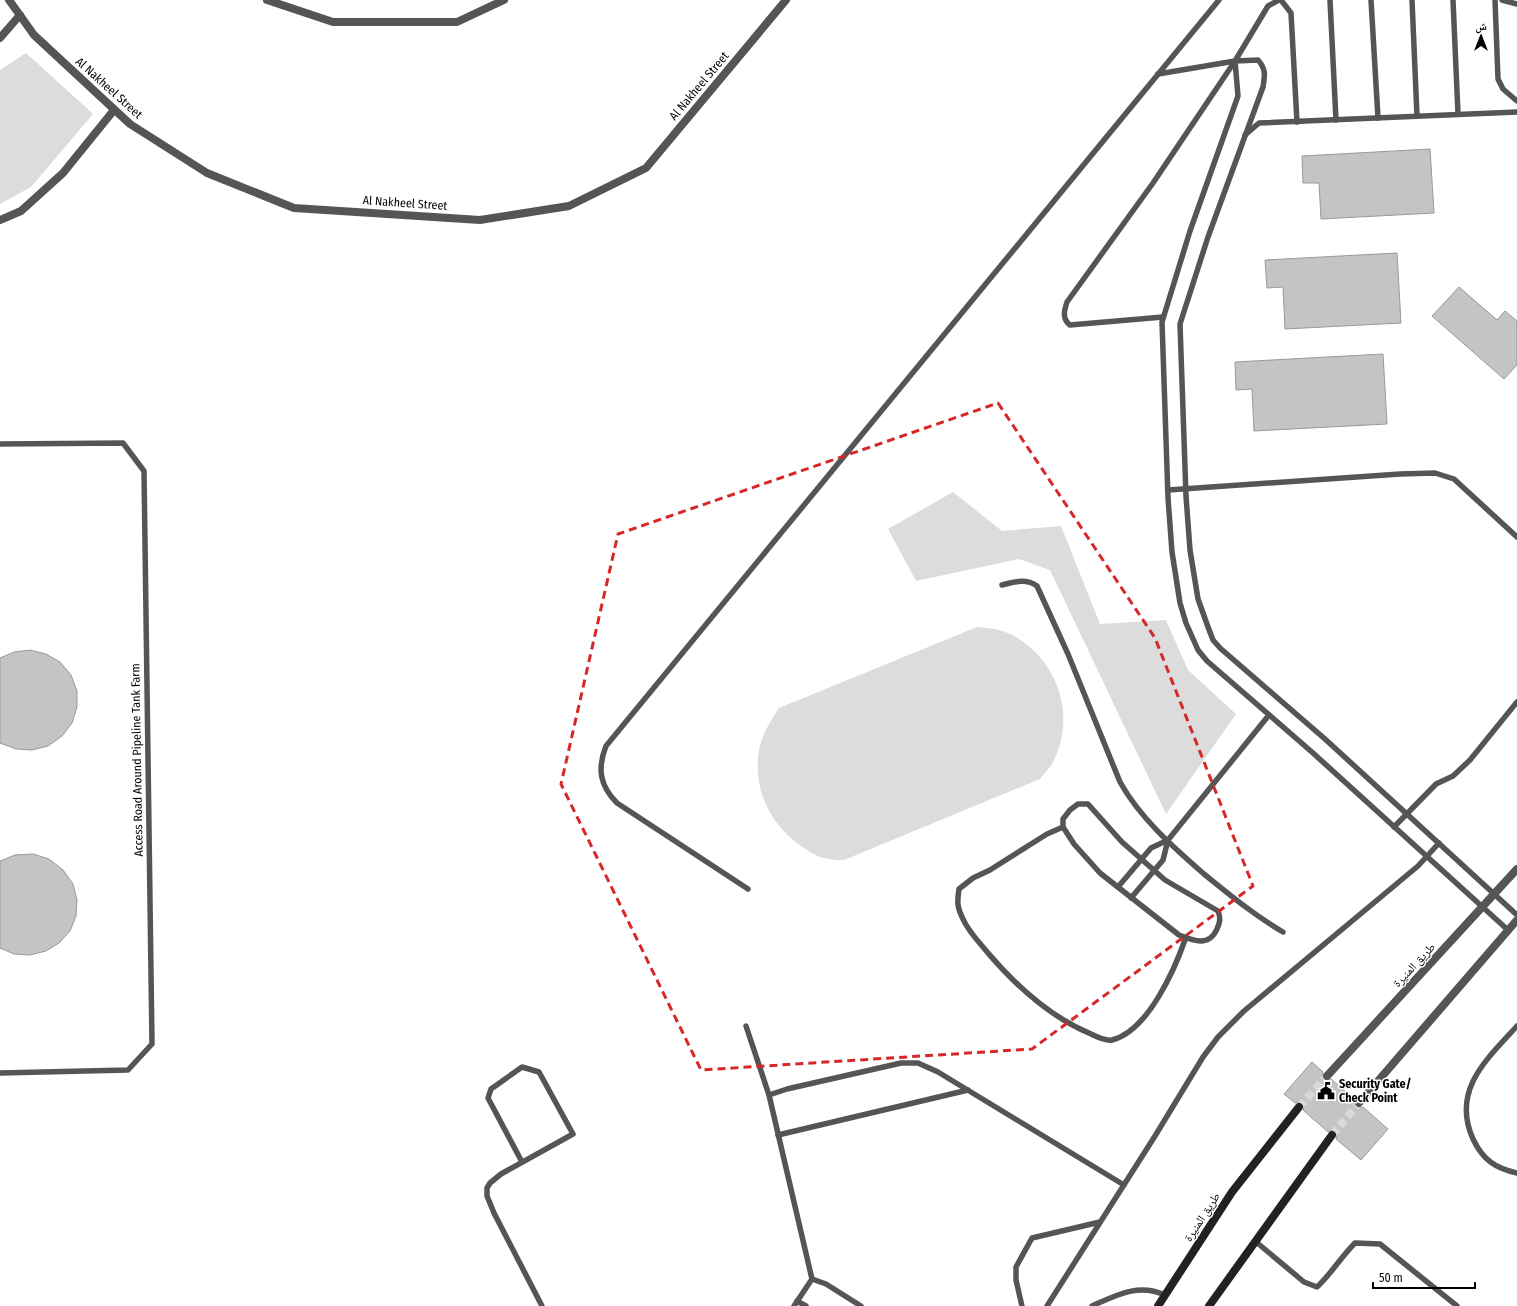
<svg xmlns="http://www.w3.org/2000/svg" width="1517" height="1306" viewBox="0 0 1517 1306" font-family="'Fira Sans Condensed','Noto Naskh Arabic',sans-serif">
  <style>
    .green { fill: #dcdcdc }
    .building { fill: #c4c4c4; stroke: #999 }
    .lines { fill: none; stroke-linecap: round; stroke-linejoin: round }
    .secondary-tunnel { stroke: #d9d9d9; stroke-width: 8; stroke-dasharray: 8 4; stroke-linecap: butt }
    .service { stroke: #555; stroke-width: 5.5 }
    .minor { stroke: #555; stroke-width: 8 }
    .tertiary { stroke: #555; stroke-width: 8 }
    .secondary { stroke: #222; stroke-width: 8 }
    .marked { fill: none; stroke: #d62828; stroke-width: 3; stroke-dasharray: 8 5; stroke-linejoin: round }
    .labels { text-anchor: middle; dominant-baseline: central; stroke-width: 3; stroke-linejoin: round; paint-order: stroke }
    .street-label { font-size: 12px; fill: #000; stroke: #fff }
    .poi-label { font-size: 12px; font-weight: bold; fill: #000; stroke: #fff; text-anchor: start }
  </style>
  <rect width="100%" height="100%" fill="#fff"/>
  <g class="green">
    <path d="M26,53L93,114L31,187L0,204V70Z"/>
    <path d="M953,492L1002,531L1061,526L1100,624L1166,620L1188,670L1236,714L1166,814L1050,570L1019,559L916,581L888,529Z"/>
    <path d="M977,627C984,628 992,628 998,630C1014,633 1029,645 1039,656C1065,686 1071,726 1053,762C1050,768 1044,774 1040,779L844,860C839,860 834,860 829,859C820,858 811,853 804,848C773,828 755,795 758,758C759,739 769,723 779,708Z"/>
  </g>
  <g class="building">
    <path d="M1430,149L1434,213L1321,219L1319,183H1303L1302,156Z"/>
    <path d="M1397,253L1401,323L1285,329L1283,287L1267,288L1265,260Z"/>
    <path d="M1459,287L1497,320L1505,311L1517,321V365L1504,379L1432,316Z"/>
    <path d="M1383,354L1387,424L1254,431L1252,389L1236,390L1235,362Z"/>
    <path d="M30,650L46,654L60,662L71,675L77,691V707L72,723L62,736L48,746L32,750L16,749L0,743V658L14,652Z"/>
    <path d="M33,854L49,859L63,870L73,884L77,900L76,916L70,931L59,943L46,951L30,955L14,954L0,948V861L15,855Z"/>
    <path d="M1312,1062L1323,1072L1322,1077L1324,1080L1328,1081L1331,1079L1355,1100L1354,1104L1356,1107L1360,1108L1363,1107L1388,1129L1361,1160L1336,1139L1337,1135L1336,1131L1332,1130L1328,1132L1303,1110L1304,1107L1303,1103L1299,1102L1295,1103L1284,1094Z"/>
  </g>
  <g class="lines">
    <g class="secondary-tunnel">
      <path d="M1299,1107L1327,1076"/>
      <path d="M1332,1135L1359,1103"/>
    </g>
    <g class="service">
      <path d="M1281,0L1291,13L1297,122"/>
      <path d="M1330,0L1336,120"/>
      <path d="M1371,0L1378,118"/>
      <path d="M1412,0L1417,116"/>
      <path d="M1453,0L1458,114"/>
      <path d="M1495,0L1498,79L1503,89L1517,101"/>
      <path d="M1502,0L1517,4"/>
      <path d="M1158,74L1235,61"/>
      <path d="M1245,135L1259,123L1517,112"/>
      <path d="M1163,317L1070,325C1062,319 1064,311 1067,302L1153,183L1235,61L1268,6L1279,0"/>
      <path d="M0,444L123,443L144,471L152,1044L128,1070L0,1073"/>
      <path d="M1168,490L1400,474L1435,473L1454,479L1517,537"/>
      <path d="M1002,585C1014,582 1026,578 1037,586L1068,654L1120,782C1140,818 1173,847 1204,874C1230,895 1254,915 1283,932"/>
      <path d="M1078,804H1088L1122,842L1165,880L1218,911C1221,918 1220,922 1217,929C1209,947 1194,941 1179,935L1100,873L1074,844L1063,827V819L1070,810Z"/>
      <path d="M1063,827L1047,834L990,870L973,878L959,889C957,902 957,907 963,919C968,931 979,942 988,953C1017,987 1050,1017 1091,1034C1097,1037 1106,1041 1112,1040C1148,1031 1175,969 1186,937"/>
      <path d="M1394,827L1436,784L1453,776L1470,760L1517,702"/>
      <path d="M1118,887L1151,848L1168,840"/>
      <path d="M748,889L617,803C600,786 597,769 606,746L1219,0"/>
      <path d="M1131,898L1163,860L1168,840L1269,715"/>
      <path d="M1509,931L1313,753L1207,661L1198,650L1186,623L1180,603L1172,552L1168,498L1162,322L1190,231L1238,96L1235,61L1258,60C1266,69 1265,75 1263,87L1208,237L1180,324L1186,496L1190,550L1198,599L1208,627L1213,640L1220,648L1325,739L1517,915"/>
      <path d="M746,1026L769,1095L812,1279"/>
      <path d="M1517,1026C1487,1059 1451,1090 1473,1139C1483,1160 1495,1168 1517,1173"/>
      <path d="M769,1095L787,1089L901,1063H918L938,1072L1124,1185"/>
      <path d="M778,1135L968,1090"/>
      <path d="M522,1162L488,1098L491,1089L522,1067L539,1072L573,1134L501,1174L490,1183L487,1188V1196L494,1213L542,1306"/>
      <path d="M1255,1241L1304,1282L1317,1287C1331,1274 1341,1257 1355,1243L1380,1244L1457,1306"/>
      <path d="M812,1279L826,1284L861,1306"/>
      <path d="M797,1301L806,1306"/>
      <path d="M794,1306L812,1279"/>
      <path d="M1022,1306L1016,1280V1267L1032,1238L1100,1222"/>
      <path d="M1047,1306L1155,1136L1203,1057L1218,1037L1244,1011L1418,866L1439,843"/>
      <path d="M1092,1306C1117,1295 1138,1283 1165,1295"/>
    </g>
    <g class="minor">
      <path d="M9,0L34,35L130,124L207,173L294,208L480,220L569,206L646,168L786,0"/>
      <path d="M267,0L333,22H457L504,0"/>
      <path d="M0,38L20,15"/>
      <path d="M0,220L21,211L63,173L114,110"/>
    </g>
    <g class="tertiary">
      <path d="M1327,1076L1517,869"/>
      <path d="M1359,1103L1517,920"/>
    </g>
    <g class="secondary">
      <path d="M1158,1306L1232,1192L1299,1107"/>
      <path d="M1209,1306L1332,1135"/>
    </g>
  </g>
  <path class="marked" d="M998,403L1155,638L1253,886L1032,1049L701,1070L561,784L618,534Z"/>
  <defs>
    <g id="civic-bare" transform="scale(1.38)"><path d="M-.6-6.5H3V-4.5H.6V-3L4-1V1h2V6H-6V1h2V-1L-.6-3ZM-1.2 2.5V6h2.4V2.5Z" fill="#000" stroke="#fff" stroke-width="2.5" paint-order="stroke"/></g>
  </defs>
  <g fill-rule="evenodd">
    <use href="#civic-bare" x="1326" y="1091"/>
  </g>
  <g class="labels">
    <g class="street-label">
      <text transform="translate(699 86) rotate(-50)">Al Nakheel Street</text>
      <text transform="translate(109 88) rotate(42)">Al Nakheel Street</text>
      <text transform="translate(405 203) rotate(4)">Al Nakheel Street</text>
      <text transform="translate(137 760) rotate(-91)">Access Road Around Pipeline Tank Farm</text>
      <text transform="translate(1414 965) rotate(-47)">طريق المنيرة</text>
      <text transform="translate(1202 1217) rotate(-57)">طريق المنيرة</text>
    </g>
    <g class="poi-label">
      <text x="1339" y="1084">Security Gate/<tspan x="1339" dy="14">Check Point</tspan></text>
    </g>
  </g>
  <g transform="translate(1481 36)" stroke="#ffffff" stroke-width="3" paint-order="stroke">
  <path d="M0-3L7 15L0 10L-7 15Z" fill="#000000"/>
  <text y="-6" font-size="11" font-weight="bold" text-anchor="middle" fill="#000000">ش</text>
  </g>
  <path d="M1373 1282v6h102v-6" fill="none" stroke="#000000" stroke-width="2"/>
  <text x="1379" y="1282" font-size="12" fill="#000000" stroke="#ffffff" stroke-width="3" paint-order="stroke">50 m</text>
</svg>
